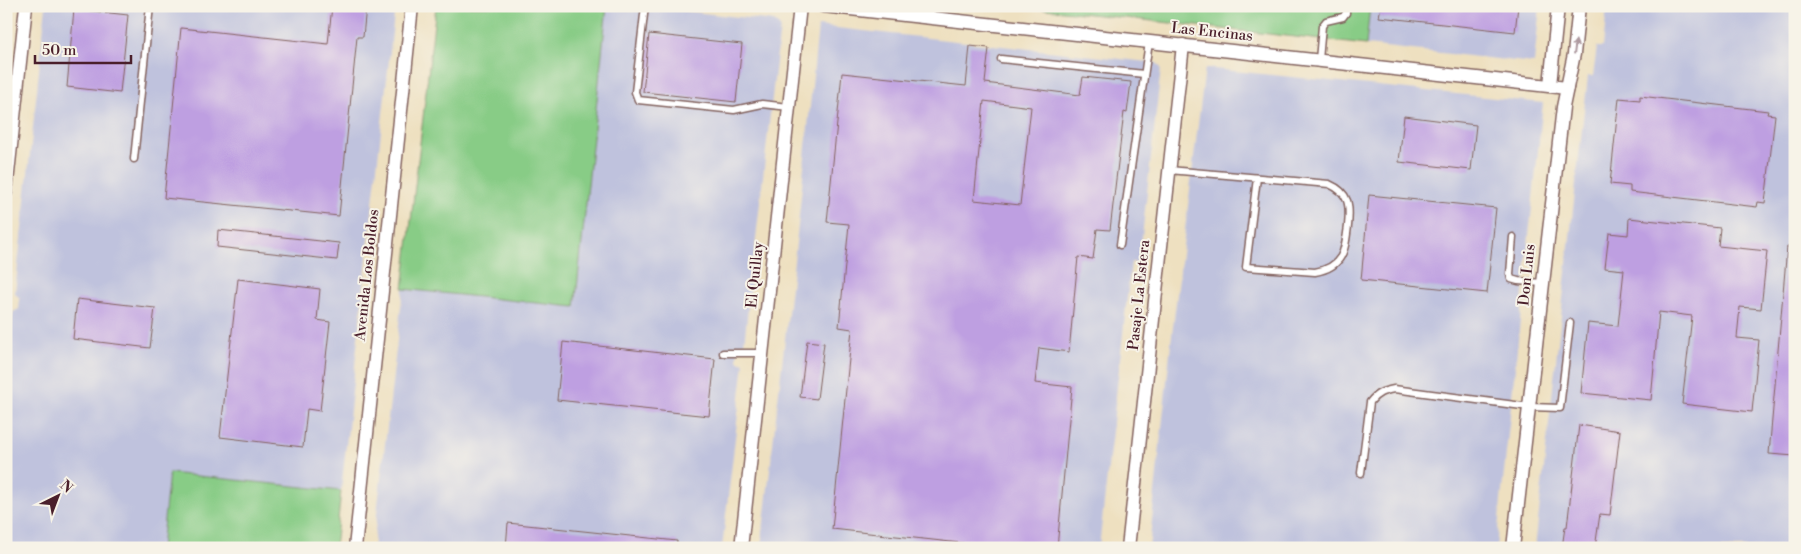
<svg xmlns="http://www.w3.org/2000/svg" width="1801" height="554" viewBox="0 0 1801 554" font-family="'Libre Bodoni',serif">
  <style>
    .industrial { fill: #bfc2dd }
    .green { fill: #88cc86; stroke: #697658 }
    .building { fill: #be9fe1; fill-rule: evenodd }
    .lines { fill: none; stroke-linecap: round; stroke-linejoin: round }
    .service-casing { stroke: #83635f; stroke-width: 9 }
    .minor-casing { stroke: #83635f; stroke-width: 15 }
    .service { stroke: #fff; stroke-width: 6 }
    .minor { stroke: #fff; stroke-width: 12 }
    .oneway { fill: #ae9aa0 }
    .labels { text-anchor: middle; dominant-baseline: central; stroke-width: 4; stroke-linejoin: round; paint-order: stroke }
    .street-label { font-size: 15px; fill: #4a1f2b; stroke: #f7f3e8 }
  </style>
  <rect width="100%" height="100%" fill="#f7f3e8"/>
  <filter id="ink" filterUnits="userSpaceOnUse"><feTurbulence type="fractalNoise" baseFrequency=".02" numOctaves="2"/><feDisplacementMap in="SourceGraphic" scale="10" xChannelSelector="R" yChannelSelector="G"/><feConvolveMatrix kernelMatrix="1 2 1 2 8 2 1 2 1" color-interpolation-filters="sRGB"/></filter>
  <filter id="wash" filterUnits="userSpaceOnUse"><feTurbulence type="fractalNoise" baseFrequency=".0096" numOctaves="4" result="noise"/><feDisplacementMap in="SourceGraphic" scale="20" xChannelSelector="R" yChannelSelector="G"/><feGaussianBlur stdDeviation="1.12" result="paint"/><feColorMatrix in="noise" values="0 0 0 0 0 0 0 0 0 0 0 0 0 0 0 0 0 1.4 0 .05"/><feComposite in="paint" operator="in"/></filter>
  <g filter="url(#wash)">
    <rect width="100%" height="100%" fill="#eee0c0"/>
    <g class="industrial">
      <path d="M46,6H395L341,491L169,473L161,548H6V371L13,312L19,309L20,299L15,293Z"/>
      <path d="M607,6H640L774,21L780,27L744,344H739L737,360L744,363L722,548H373L403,289L575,307Z"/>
      <path d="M1370,6H1540L1534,63L1366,45Z"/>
      <path d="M1607,6H1795V548H1535L1588,76H1593L1597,47H1603Z"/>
      <path d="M818,26L1157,63L1161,68L1139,263L1131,262L1099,548H761L798,226Z"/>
      <path d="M1205,68L1543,103L1496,548H1149L1171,343Z"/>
    </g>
    <g class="green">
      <path d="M436,6H607L575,307L403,289Z"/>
      <path d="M1019,6H1370L1366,45Z"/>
      <path d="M169,473L341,491L335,548H161Z"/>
    </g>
    <g id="blocks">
      <g class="building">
        <path d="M332,6H366L363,37H357L339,216L164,198L181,28L328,44Z"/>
        <path d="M1381,6H1518L1515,32L1379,17Z"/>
        <path d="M74,9L128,15L120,93L67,87Z"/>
        <path d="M649,34L742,44L736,102L643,92Z"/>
        <path d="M970,46L989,48L985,83L1080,95L1083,77L1131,82L1127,113L1124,112L1110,230L1097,229L1093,259L1078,257L1069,352L1039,348L1035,383L1072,387L1057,548H1006L832,529L852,329L839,327L849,224L827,222L842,73L966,86ZM984,101L1031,107L1020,205L974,200Z"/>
        <path d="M1640,96L1768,111L1767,114L1775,115L1765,203L1758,202L1757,207L1630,192V186L1610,184L1619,98L1640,100Z"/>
        <path d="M1404,116L1476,125L1471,170L1399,162Z"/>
        <path d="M1369,195L1496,208L1487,293L1361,280Z"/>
        <path d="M1629,218L1720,228L1718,246L1767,251L1761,309L1740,307L1737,338L1759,340L1752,412L1682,404L1692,316L1659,312L1651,400L1581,393L1588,323L1618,326L1624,270L1605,268L1609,233L1628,235Z"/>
        <path d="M218,230L339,243L337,260L217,247Z"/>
        <path d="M1787,247H1795V456L1769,454Z"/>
        <path d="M238,279L320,289L317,320L330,322L320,411L307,409L303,447L220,437Z"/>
        <path d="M77,299L155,308L150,348L73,339Z"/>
        <path d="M807,341L824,343L817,399L800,397Z"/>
        <path d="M563,342L715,359L709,416L557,400Z"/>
        <path d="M1579,425L1620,431L1610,515L1600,514L1595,548H1562L1565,527H1567Z"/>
        <path d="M508,523L677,541V548H506Z"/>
      </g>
    </g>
  </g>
  <g filter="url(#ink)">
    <use href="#blocks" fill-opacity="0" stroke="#83635f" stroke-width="1"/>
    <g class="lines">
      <g class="service-casing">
        <g id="service">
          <path d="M645,6L635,92L638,100L734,110L762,104L789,107"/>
          <path d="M1001,59L1144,74"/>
          <path d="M1319,60L1322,26L1326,21L1343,17L1346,13V6"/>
          <path d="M134,159L150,6"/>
          <path d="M1169,170L1329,184C1350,193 1350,206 1348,226C1345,251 1343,267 1315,272L1246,267L1257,178"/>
          <path d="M1513,237L1510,274L1511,279L1518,281L1542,283"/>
          <path d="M1120,245L1149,42"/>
          <path d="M723,353H762"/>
          <path d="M1361,473L1370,402C1377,393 1383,391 1394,389L1530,407L1560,408L1570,323"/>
        </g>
      </g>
      <g class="minor-casing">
        <g id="minor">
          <path d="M823,6L1567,88"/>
          <path d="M1550,85L1558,6"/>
          <path d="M6,192L26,6"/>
          <path d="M355,548L412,6"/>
          <path d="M741,548L800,6"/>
          <path d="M1128,548L1183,45"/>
          <path d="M1513,548L1563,107L1574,54L1579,6"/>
        </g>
      </g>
      <use href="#service" class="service"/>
      <use href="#minor" class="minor"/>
    </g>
    <defs><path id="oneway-solid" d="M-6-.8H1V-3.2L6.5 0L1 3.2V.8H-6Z" transform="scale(1.25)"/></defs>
    <use class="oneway" href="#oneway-solid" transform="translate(1575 47) rotate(-83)"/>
  </g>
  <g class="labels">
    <g class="street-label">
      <text transform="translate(1212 32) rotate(6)">Las Encinas</text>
      <text transform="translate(367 275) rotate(-84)">Avenida Los Boldos</text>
      <text transform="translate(755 275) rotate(-84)">El Quillay</text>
      <text transform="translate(1527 275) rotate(-84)">Don Luis</text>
      <text transform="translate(1139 295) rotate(-84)">Pasaje La Estera</text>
    </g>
  </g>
  <rect width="1801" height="554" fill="none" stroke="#f7f3e8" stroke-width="25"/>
  <g transform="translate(58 496) rotate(42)" stroke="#f7f3e8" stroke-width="4" paint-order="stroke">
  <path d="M0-4L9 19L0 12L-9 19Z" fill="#4a1f2b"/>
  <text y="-8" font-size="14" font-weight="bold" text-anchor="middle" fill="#4a1f2b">N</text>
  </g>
  <path d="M35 55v8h96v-8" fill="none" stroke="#4a1f2b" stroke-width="2.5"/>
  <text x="42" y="55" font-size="15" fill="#4a1f2b" stroke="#f7f3e8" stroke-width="4" paint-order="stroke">50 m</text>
</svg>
